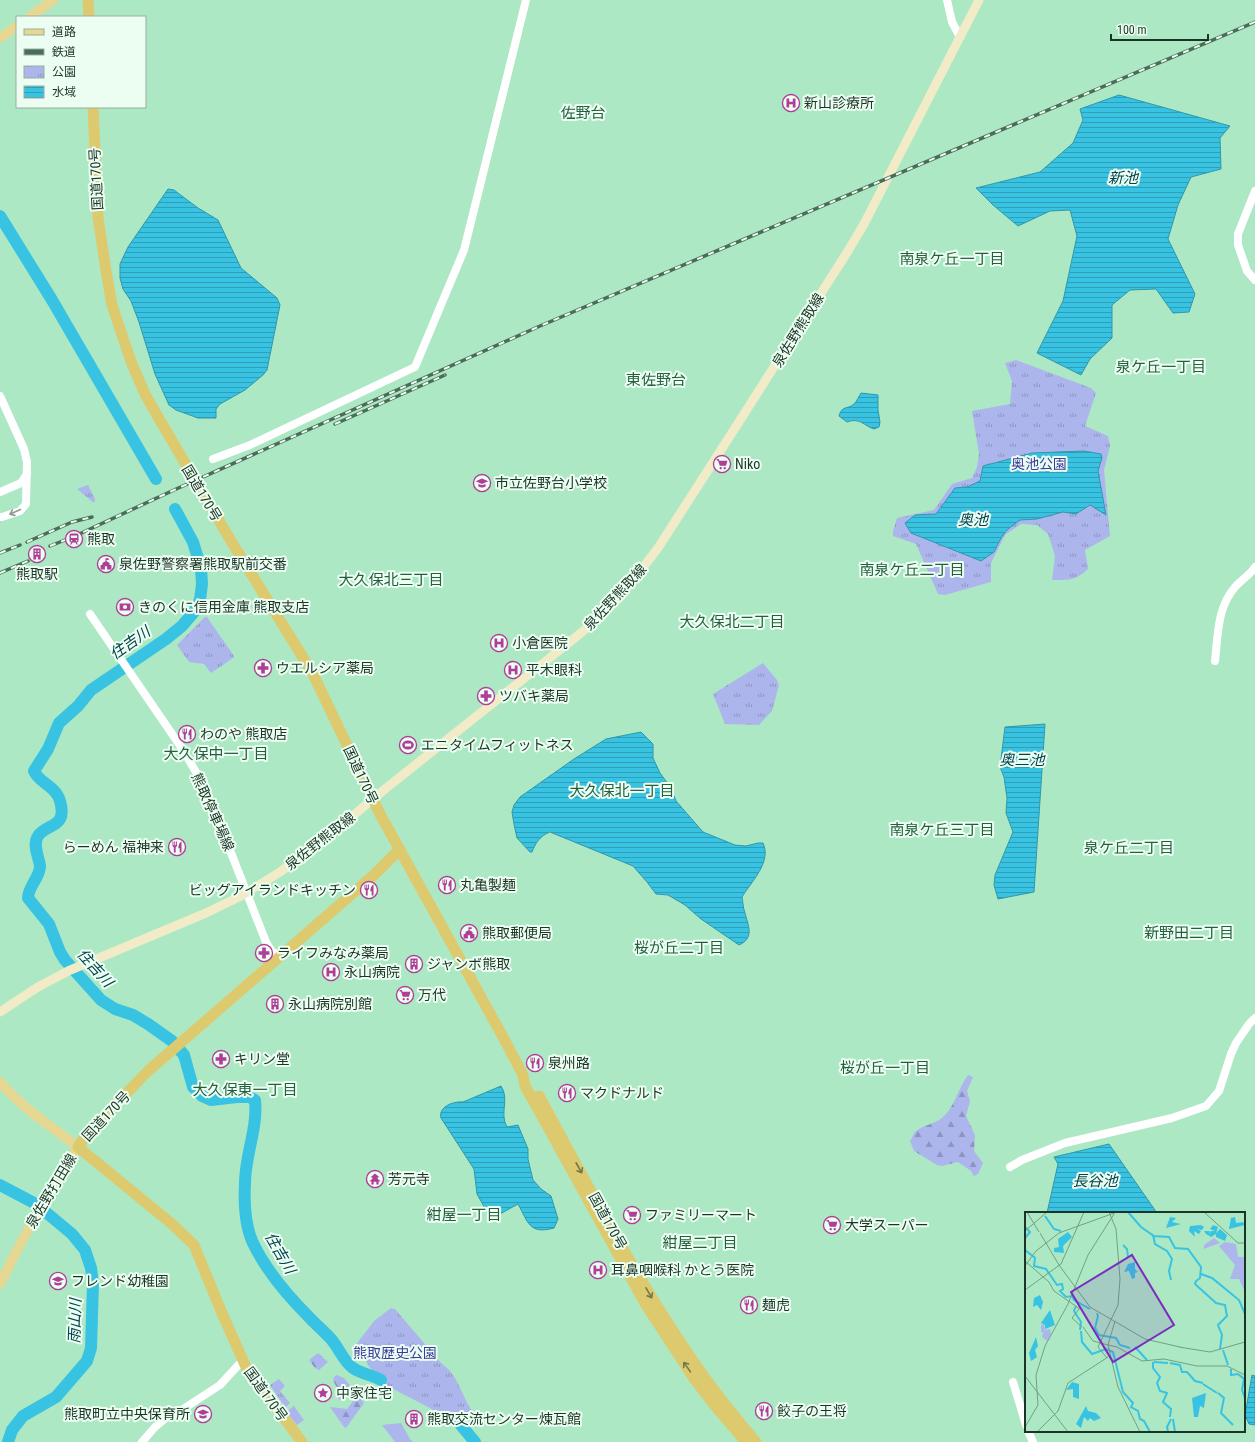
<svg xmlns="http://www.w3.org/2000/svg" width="1255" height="1442" viewBox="0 0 1255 1442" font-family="'Roboto Condensed','Noto Sans JP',sans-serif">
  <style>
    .grass { fill: #adb6ec }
    .forest { fill: url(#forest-firs) }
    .park { fill: url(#park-tufts) }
    .water { fill: url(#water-rules); stroke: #3098aa }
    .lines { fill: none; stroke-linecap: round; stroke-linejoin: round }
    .river { stroke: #39c3e3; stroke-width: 12 }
    .tertiary { stroke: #fff; stroke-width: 8 }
    .secondary { stroke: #f2ebc8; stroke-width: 9 }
    .primary { stroke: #e6d792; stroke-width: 10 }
    .trunk { stroke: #deca6e; stroke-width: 11 }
    .rail-casing { stroke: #4a6d58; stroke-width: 3.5 }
    .rail { stroke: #ecfef2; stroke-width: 2; stroke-dasharray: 6; stroke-linecap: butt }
    .oneway { stroke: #8e9a92 }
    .oneway2 { stroke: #737846 }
    .labels { text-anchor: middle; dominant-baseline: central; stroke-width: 4; stroke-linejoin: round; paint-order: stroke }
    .poi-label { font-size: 14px; fill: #1c3426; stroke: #ecfef2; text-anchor: start }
    .street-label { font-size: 14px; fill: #1c3426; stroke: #ecfef2 }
    .park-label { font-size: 14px; fill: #3b3b9a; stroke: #ecfef2 }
    .neighbourhood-label { font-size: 15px; fill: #255f40; stroke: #ecfef2 }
    .water-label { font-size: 15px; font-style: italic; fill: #02414e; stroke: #ecfef2 }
    .inset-river { fill: none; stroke: #39c3e3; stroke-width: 2 }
    .inset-road { fill: none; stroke: #72a084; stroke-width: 1 }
    .view { fill: #7b2cbf; fill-opacity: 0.15; stroke: #7b2cbf; stroke-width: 2 }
    .inset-edge { fill: none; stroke: #1c3426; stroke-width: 2 }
  </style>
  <defs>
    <pattern id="forest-firs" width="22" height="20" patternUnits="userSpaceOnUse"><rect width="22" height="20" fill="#adb6ec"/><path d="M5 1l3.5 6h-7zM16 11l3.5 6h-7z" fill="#8c95bf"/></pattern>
    <pattern id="park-tufts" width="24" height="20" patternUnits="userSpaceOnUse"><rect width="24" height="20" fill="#adb6ec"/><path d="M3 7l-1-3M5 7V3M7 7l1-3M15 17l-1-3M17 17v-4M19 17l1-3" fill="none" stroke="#8c95bf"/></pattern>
    <pattern id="water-rules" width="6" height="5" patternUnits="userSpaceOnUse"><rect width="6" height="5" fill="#39c3e3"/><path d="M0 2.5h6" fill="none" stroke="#2f9fb8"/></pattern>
  </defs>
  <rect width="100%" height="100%" fill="#ace8c3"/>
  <path class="grass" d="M401,1423L410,1439L413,1442H395L382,1425Z"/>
  <g class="forest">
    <path d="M968,1075L973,1077L967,1091L970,1101L966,1116L975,1135L974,1151L983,1163L978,1174L974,1176L971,1171L958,1162L942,1166L937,1165L914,1151L910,1141C912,1138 913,1135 915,1132C920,1126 935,1124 942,1118C955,1107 958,1088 968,1075Z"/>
    <path d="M318,1353L328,1362L319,1370L315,1368L309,1360Z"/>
    <path d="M337,1375L344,1378L364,1403L346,1428L344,1427L330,1407L347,1409L354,1400L349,1394L340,1400L337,1397L336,1394L338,1389L333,1381L334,1377Z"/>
  </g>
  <g class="park">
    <path d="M1016,360L1091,388L1096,393L1085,426L1108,436L1110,446L1104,470L1110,536L1085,550L1088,569C1075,581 1069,580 1052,580L1055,556L1048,534L1037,525L1021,524L1005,535L991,563V582L945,595L938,594L916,544L893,536V531L897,518L934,510L952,484L972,478L977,467L979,454L972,411L1010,404L1012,381L1005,363Z"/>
    <path d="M88,485L95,499L94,503L77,489Z"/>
    <path d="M205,617H207L234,656L233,658L211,673L204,664L189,662L177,645Z"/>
    <path d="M763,663L777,680L779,685L772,711L759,725L725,724L713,694Z"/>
    <path d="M391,1308L395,1309L441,1363C454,1373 456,1380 463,1394C466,1401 470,1408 474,1414L466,1422L450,1413L447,1417L380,1382L382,1379L376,1376L355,1346L374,1321Z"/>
    <path d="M279,1379L285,1386L280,1391L290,1403L285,1408L283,1404L270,1385Z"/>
    <path d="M294,1406L304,1420L297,1425L286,1412Z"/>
  </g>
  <g class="water">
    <path d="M1119,95L1230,126L1220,138L1221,169L1191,177L1178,205L1168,239L1195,294L1189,312L1173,313L1156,289L1130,290L1112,305V338L1090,359L1081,375L1037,353L1063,301L1077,236L1070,210L1050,211L1018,226L993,205L976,188L1040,172L1073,143L1083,120L1080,109Z"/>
    <path d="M168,189L174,190L198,208L218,220L241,268L277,298L280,305L267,370L263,375L245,390L220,404L216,409V418H198L176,410L169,405L155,374L139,322L131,301L123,289L120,278V264L128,247Z"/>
    <path d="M861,393L878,395V410L880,422L879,427L874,429C864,426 860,417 847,422L839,416C842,405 847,410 854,404C857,401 859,396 861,393Z"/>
    <path d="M1084,451L1101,454L1102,458L1098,471L1106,515L1090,505L1076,514L1063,512L1037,519L1020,520L1008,529L1002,536L994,552L981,561L911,533L905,523L915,515L936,514L955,488L967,487L980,481L983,466L1032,453Z"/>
    <path d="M1045,724L1034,892L998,899L994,885L995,875L1013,832L1006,813L1007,798L1004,777L1000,767L1005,727Z"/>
    <path d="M641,732L653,744V758L660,773L671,788L676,801L703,832L735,845L746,846L758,843H763C772,862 751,882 742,897C743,902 743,908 745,913C748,925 755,938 739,945L701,919L685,905L668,895L656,894L647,882L633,866L550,832C540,836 536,842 532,852H530L517,838L514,824L512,812L514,805L520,797L574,759L606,739Z"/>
    <path d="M501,1086C510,1099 499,1113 507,1127L518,1125L528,1149V1159L533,1180L541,1189L551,1196L558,1219L554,1228C529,1235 528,1222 518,1204L491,1219L477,1194L474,1169L441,1118C438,1107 453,1101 463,1102Z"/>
    <path d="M1109,1144L1157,1213H1047L1058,1164L1054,1157Z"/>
    <path d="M1252,1375L1255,1376V1425L1249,1424L1245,1415Z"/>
  </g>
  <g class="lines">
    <g class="river">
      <path d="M0,216L52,300L156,479"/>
      <path d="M175,509L193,542L201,568L202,584L200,600L194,612L182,626L166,639L91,690L78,706L59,723L48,749L34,771C38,782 56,786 60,801C68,829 46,823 38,836C32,845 39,857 40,866C40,878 28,886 28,898L49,924L60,952L65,960L101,1000L115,1009L133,1015L148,1024L172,1041L184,1055L193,1087L202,1096L211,1100L237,1097H249L255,1100C258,1128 245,1155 245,1183C244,1202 245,1226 253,1243C266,1270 287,1295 308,1316C315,1324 324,1331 331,1339C339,1348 344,1362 353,1368C362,1374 372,1375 381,1380"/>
      <path d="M0,1185L36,1204L72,1234L85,1250L91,1268L93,1283L91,1348L87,1361L56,1397L23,1416L12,1430L8,1442"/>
      <path d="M455,1418L475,1442"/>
    </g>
    <g class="tertiary">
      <path d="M947,0L952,22L960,37"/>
      <path d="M1255,191L1238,234V245L1247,271L1255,280"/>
      <path d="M0,396L24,449L27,462L26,504L20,511L2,517H0"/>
      <path d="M213,459L250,445L415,367L464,250L526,0"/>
      <path d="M0,492L21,483L27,474"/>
      <path d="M90,614L183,750L200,779L226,840L266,942L272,952L281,956"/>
      <path d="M1215,661C1218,635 1217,608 1235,587C1241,580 1250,575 1255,567"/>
      <path d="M1010,1167L1022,1160L1065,1143L1172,1118L1206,1106L1219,1091L1231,1054L1236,1043L1249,1024L1255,1018"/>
      <path d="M1013,1382L1026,1425"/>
      <path d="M1028,1431L1033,1442"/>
      <path d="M142,1442L155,1427L166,1418L177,1413L220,1385L243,1360"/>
    </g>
    <path class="secondary" d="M0,1012L38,987L68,971L206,913L241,896L280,872L325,839L385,789L566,645L593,623L615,602L645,565L658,548L721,450L848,251L864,224L979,0"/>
    <g class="primary">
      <path d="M30,17L53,0"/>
      <path d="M0,38L17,26"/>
      <path d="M0,1082C22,1108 51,1126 78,1147C48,1191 23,1237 0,1284"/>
    </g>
    <g class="trunk">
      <path d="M88,0L89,17"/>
      <path d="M93,107L98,217L106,271L112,305L123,338L132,364L145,394L158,417L234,546L312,672L380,814L503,1037L523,1075L525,1086L544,1120L646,1305L695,1380L715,1406L746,1442"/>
      <path d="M539,1096C591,1191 641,1289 705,1378C721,1400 738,1421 756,1442"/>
      <path d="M302,1442L246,1367L221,1311L194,1245L172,1224L78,1147L87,1134L148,1071L375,874L399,850"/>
    </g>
    <g class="rail-casing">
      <g id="rail">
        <path d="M335,424L445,375"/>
        <path d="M27,542L72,522L92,517"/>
        <path d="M50,546L75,536L174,490L540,326L1255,22"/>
        <path d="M0,553L20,545"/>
        <path d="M0,573L28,561"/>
      </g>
    </g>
    <use href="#rail" class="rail"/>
  </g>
  <defs><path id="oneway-shaft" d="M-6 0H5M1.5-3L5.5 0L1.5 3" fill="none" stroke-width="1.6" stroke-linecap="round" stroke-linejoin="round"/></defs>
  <use class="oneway" href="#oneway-shaft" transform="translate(15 512) rotate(156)"/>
  <g class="oneway2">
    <use href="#oneway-shaft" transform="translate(579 1168) rotate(61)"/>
    <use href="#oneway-shaft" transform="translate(649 1293) rotate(60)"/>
    <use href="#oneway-shaft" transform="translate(687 1367) rotate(-125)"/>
  </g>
  <defs>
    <g id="hospital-ring" transform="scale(0.9)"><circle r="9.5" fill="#ecfef2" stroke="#b03d97" stroke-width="1.5"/><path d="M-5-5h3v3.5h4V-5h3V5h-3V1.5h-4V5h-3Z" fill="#b03d97"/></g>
    <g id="supermarket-ring" transform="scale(0.9)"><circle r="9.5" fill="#ecfef2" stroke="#b03d97" stroke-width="1.5"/><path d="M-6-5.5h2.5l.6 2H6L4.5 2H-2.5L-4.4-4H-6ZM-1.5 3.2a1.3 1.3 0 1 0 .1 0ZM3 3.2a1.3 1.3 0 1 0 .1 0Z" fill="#b03d97"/></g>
    <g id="school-ring" transform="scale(0.9)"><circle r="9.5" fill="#ecfef2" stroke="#b03d97" stroke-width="1.5"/><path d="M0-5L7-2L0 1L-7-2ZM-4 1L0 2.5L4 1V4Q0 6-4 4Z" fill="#b03d97"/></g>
    <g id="station-ring" transform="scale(0.9)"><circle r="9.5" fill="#ecfef2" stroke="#b03d97" stroke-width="1.5"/><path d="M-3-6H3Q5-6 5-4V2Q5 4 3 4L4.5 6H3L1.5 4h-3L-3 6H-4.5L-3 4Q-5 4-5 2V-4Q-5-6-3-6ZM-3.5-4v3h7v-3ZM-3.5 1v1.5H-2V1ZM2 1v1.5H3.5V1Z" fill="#b03d97"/></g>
    <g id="building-ring" transform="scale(0.9)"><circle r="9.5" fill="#ecfef2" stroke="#b03d97" stroke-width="1.5"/><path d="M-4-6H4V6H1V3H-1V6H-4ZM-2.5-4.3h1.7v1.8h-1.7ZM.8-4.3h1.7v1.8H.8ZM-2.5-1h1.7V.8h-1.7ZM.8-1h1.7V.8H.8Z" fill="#b03d97"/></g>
    <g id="civic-ring" transform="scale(0.9)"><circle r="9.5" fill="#ecfef2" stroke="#b03d97" stroke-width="1.5"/><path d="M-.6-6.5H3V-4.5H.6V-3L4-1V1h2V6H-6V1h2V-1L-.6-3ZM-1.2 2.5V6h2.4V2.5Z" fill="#b03d97"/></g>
    <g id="bank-ring" transform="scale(0.9)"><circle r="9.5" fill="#ecfef2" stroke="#b03d97" stroke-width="1.5"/><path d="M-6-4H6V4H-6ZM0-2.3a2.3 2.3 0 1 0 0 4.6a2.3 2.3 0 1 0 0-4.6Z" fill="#b03d97"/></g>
    <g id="pharmacy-ring" transform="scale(0.9)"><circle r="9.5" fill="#ecfef2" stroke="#b03d97" stroke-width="1.5"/><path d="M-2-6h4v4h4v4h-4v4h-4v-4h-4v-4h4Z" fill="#b03d97"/></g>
    <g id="restaurant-ring" transform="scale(0.9)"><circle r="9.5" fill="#ecfef2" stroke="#b03d97" stroke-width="1.5"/><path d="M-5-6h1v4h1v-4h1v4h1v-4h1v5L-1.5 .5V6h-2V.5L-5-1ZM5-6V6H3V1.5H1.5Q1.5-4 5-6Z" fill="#b03d97"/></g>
    <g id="stadium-ring" transform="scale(0.9)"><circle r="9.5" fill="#ecfef2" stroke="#b03d97" stroke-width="1.5"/><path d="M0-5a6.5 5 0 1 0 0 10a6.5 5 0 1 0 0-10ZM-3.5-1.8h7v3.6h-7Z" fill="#b03d97"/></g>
    <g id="temple-ring" transform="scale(0.9)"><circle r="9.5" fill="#ecfef2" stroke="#b03d97" stroke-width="1.5"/><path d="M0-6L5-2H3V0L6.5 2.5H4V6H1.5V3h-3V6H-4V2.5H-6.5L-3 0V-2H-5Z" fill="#b03d97"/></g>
    <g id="sight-ring" transform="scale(0.9)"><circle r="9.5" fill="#ecfef2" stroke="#b03d97" stroke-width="1.5"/><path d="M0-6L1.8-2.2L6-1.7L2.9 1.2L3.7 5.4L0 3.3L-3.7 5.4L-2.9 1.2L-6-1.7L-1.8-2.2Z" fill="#b03d97"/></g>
  </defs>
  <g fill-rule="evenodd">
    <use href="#hospital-ring" x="791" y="103"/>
    <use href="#supermarket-ring" x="722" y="464"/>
    <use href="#school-ring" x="482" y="483"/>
    <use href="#station-ring" x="74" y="539"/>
    <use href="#building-ring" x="37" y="554"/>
    <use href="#civic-ring" x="106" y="564"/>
    <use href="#bank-ring" x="125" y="607"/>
    <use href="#hospital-ring" x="499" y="643"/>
    <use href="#pharmacy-ring" x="263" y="668"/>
    <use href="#hospital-ring" x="513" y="670"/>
    <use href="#pharmacy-ring" x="486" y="696"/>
    <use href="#restaurant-ring" x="187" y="734"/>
    <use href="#stadium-ring" x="408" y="745"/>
    <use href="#restaurant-ring" x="177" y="847"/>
    <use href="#restaurant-ring" x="447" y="885"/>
    <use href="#restaurant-ring" x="369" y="890"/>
    <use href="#civic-ring" x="469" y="933"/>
    <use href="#pharmacy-ring" x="264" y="953"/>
    <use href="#building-ring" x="414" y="964"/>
    <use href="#hospital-ring" x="331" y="972"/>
    <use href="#supermarket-ring" x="405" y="995"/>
    <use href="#building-ring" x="275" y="1004"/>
    <use href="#pharmacy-ring" x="221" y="1059"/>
    <use href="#restaurant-ring" x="535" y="1063"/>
    <use href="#restaurant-ring" x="567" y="1093"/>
    <use href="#temple-ring" x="375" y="1179"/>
    <use href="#supermarket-ring" x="632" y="1215"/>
    <use href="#supermarket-ring" x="832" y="1225"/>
    <use href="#hospital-ring" x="598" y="1270"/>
    <use href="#school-ring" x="58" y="1281"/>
    <use href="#restaurant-ring" x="749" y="1305"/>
    <use href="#sight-ring" x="323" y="1393"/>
    <use href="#restaurant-ring" x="764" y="1411"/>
    <use href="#school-ring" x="203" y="1414"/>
    <use href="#building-ring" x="414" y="1419"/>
  </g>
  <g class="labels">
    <g class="poi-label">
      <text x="804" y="103">新山診療所</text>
      <text x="735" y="464">Niko</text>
      <text x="495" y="483">市立佐野台小学校</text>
      <text x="87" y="539">熊取</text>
      <text x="119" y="564">泉佐野警察署熊取駅前交番</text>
      <text x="37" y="574" text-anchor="middle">熊取駅</text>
      <text x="138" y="607">きのくに信用金庫 熊取支店</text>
      <text x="512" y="643">小倉医院</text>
      <text x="276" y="668">ウエルシア薬局</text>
      <text x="526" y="670">平木眼科</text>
      <text x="499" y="696">ツバキ薬局</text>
      <text x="200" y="734">わのや 熊取店</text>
      <text x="421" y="745">エニタイムフィットネス</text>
      <text x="164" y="847" text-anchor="end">らーめん 福神来</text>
      <text x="460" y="885">丸亀製麺</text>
      <text x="356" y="890" text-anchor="end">ビッグアイランドキッチン</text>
      <text x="482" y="933">熊取郵便局</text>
      <text x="277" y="953">ライフみなみ薬局</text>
      <text x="427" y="964">ジャンボ熊取</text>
      <text x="344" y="972">永山病院</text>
      <text x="418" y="995">万代</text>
      <text x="288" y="1004">永山病院別館</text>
      <text x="234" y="1059">キリン堂</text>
      <text x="548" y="1063">泉州路</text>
      <text x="580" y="1093">マクドナルド</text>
      <text x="388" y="1179">芳元寺</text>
      <text x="645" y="1215">ファミリーマート</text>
      <text x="845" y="1225">大学スーパー</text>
      <text x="611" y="1270">耳鼻咽喉科 かとう医院</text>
      <text x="71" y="1281">フレンド幼稚園</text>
      <text x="762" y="1305">麺虎</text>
      <text x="336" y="1393">中家住宅</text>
      <text x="777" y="1411">餃子の王将</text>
      <text x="190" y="1414" text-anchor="end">熊取町立中央保育所</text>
      <text x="427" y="1419">熊取交流センター煉瓦館</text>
    </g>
    <g class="street-label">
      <text transform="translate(96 179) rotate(-93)">国道170号</text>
      <text transform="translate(798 330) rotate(-58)">泉佐野熊取線</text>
      <text transform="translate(202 493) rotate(59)">国道170号</text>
      <text transform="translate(615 597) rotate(-47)">泉佐野熊取線</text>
      <text transform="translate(361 775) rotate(65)">国道170号</text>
      <text transform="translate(213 812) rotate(66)">熊取停車場線</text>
      <text transform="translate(320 841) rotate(-38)">泉佐野熊取線</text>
      <text transform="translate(106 1116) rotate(-47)">国道170号</text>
      <text transform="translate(51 1191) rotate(-59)">泉佐野打田線</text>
      <text transform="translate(608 1221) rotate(61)">国道170号</text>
      <text transform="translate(266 1394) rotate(54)">国道170号</text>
    </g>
    <g class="park-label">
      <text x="1039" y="464">奥池公園</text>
      <text x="395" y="1353">熊取歴史公園</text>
    </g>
    <g class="neighbourhood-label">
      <text x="583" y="113">佐野台</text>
      <text x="952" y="259">南泉ケ丘一丁目</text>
      <text x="1161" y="367">泉ケ丘一丁目</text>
      <text x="656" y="380">東佐野台</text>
      <text x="912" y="570">南泉ケ丘二丁目</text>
      <text x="391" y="580">大久保北三丁目</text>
      <text x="732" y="622">大久保北二丁目</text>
      <text x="216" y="754">大久保中一丁目</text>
      <text x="622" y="791">大久保北一丁目</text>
      <text x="942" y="830">南泉ケ丘三丁目</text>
      <text x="1129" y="848">泉ケ丘二丁目</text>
      <text x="1189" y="933">新野田二丁目</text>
      <text x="679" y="948">桜が丘二丁目</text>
      <text x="885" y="1068">桜が丘一丁目</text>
      <text x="245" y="1090">大久保東一丁目</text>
      <text x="464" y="1215">紺屋一丁目</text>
      <text x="700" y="1243">紺屋二丁目</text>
    </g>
    <g class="water-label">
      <text x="1123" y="178">新池</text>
      <text x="973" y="520">奥池</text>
      <text transform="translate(130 643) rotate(-35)">住吉川</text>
      <text x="1022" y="760">奥三池</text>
      <text transform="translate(95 968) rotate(48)">住吉川</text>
      <text x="1095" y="1181">長谷池</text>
      <text transform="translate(280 1253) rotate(60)">住吉川</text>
      <text transform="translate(75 1321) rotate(-88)">雨山川</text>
    </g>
  </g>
  <g transform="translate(1025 1212)">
    <rect width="220" height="220" fill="#ace8c3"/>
    <path d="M200,30L211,32L213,45H220V80L214,67H205L210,53L194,34Z" fill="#adb6ec"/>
    <path d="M19,112L20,118L25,117L26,122L22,129L17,125L18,120H16V113Z" fill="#adb6ec"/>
    <path d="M189,26L195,31L179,37V33Z" fill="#adb6ec"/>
    <path d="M147,0L145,5L151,6L147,10L156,12L141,16ZM210,5L211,11L218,10L220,13L204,17L206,6ZM176,13L179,15L177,18L172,17L176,19L174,22L169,19L170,25L164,19L165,14ZM188,13L193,15L191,21L195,17L202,23L200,29L191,25V22L186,25L181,22L179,19H185L184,22L186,19H190L185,17ZM43,20L47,25L38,34L39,41L29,40V36L34,35L33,27ZM110,50V57L113,60L110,61V66L107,67L104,59L99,60L103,52ZM15,83L18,90L16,98L12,93L8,95L9,86ZM25,98L30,113L20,117V113L16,111ZM11,125L13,134L10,138L12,145L6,149L4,141ZM47,170L54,172V187L48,185V177L41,178ZM181,181L179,196L175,194L173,205H169L167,186ZM61,194L63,199L71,201L76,206L69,209L65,206L63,209L59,205L56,216L51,212Z" fill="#39c3e3"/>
    <path class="inset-river" d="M103,0L116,15L129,24L144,25L150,36L163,37L176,55L175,66L171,69L170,72L191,91L200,93L202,104L193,113L197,123L195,137M20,4L29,17L36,19M0,15L5,20L0,26M128,23L130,32L142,39L147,47L144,59L146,68M98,33L102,37L103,45M0,38L10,46L9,54L21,57L32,73L37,72L38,77L35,79L41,85L47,84L49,88L65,97M176,62L187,66L214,88L220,102M51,94L49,99L56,110L55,118M72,101L73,104L70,116L74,123L91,126L95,133L105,136M56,119L57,130L67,142L81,137L88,140L98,180L108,191L106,195L113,199L115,207L119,209L125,220M110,135L122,148M198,138L203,153M128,150V156L135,165L132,171L135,179L142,181L138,190L146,197L145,205M129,150L143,151M145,151L155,153L157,160H162L170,169L178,171M206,157V163L213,162L219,167L217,178L220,186M178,172L192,181M193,181L199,186L196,201L208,213M148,207L150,220M143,220L142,215L146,207"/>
    <path class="inset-road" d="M2,0L14,20M179,0L213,31H220M0,19L22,0M15,21L34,53M0,49L24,70L29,79L55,97M34,53L65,95L120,127L155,135M0,54L11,39L34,21L92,0M0,78L36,52L59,0M54,97L47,106L57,115M90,109L83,133L92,135L117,149L139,147L172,154H202L220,163M58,115L68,129L83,133L93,175L115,220M154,135L185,140L220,130M82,146L73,135L93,93L95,67L91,17L84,0M0,164L43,220M0,215L13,193L11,163L20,134L43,92L63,43L89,2M12,220L33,199L43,171L83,145"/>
    <path class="view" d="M107,43L149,113L88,150L46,80Z"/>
    <rect width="220" height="220" class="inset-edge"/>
  </g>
  <rect x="16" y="16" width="130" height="92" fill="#ecfef2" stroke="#99ada0"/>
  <rect x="24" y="29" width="20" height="6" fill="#e6d792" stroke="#99ada0"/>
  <text x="52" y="36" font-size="12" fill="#1c3426">道路</text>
  <rect x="24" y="49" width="20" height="6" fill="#4a6d58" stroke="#99ada0"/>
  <text x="52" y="56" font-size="12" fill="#1c3426">鉄道</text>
  <rect x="24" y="66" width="20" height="12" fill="url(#park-tufts)" stroke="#99ada0"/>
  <text x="52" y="76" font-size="12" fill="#1c3426">公園</text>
  <rect x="24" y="86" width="20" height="12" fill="url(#water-rules)" stroke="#99ada0"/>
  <text x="52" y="96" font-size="12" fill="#1c3426">水域</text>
  <path d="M1111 34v6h97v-6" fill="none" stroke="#1c3426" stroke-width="2"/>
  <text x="1117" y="34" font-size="12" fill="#1c3426" stroke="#ecfef2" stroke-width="3" paint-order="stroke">100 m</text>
</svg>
